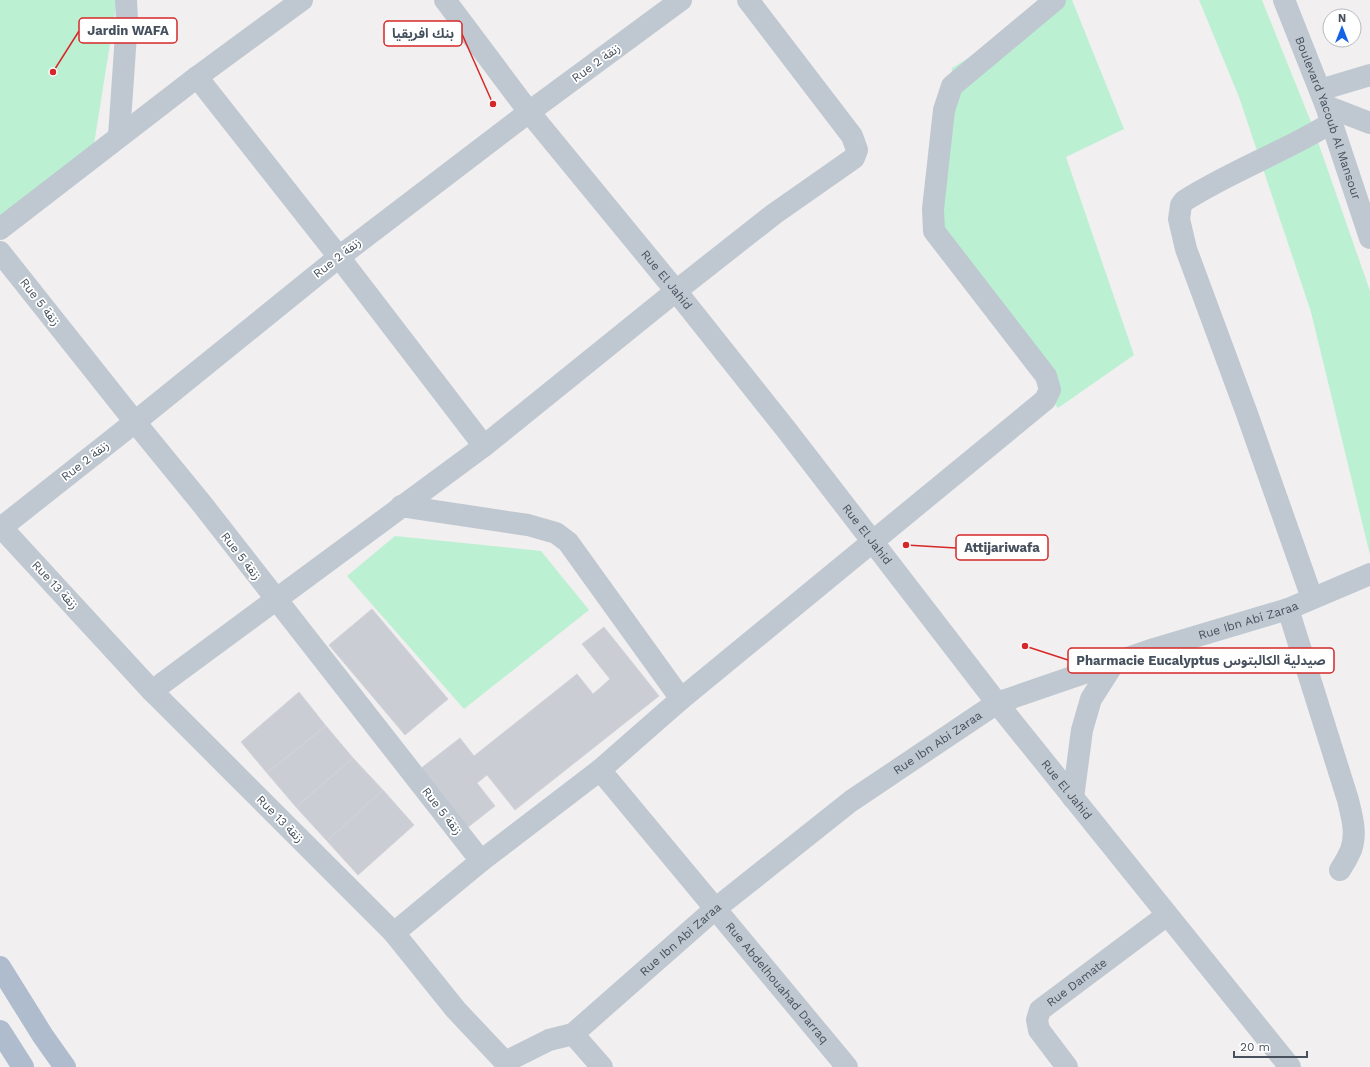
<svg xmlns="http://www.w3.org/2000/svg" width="1370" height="1067" viewBox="0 0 1370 1067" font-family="'Work Sans','Noto Sans Arabic',sans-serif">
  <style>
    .green { fill: #bcf0d3 }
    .building { fill: #cbcdd4; stroke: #d3d4db }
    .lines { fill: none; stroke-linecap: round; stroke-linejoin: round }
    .minor { stroke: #bfc8d1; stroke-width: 22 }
    .major { stroke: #aebcce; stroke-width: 22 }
    .labels { text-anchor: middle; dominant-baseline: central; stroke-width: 3.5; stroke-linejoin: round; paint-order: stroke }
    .street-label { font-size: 12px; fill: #46515d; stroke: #fff }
    .leader { fill: none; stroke: #d62828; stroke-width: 1.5 }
    .callout-dot { fill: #d62828; stroke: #fff; stroke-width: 1.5 }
    .callout { fill: #fff; stroke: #d62828; stroke-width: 1.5 }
    .callout-label { font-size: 13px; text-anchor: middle; font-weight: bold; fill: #46515d }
  </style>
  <rect width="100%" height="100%" fill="#f1efef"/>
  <g class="green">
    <path d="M0,0H117L94,144L0,221Z"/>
    <path d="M1063,0H1072L1124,129L1066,157L1134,355L1058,408L938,247L952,68Z"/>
    <path d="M1199,0H1262L1311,122L1370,291V555L1311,312L1239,97Z"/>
    <path d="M395,536L541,551L589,610L464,709L347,576Z"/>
  </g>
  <g class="building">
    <path d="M372,609L448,699L405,735L329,645Z"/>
    <path d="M604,627L659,696L515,810L487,775L477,783L495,806L467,828L420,769L460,738L474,756L577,674L593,694L610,679L582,644Z"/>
    <path d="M299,692L326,726L267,773L241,742Z"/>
    <path d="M326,726L353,758L296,807L267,773Z"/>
    <path d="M353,758L383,790L327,841L296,807Z"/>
    <path d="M383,790L414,825L358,875L327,841Z"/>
  </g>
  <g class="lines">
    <g class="minor">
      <path id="s1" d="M445,0L529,112L676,291L785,428L997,703L1290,1067"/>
      <path id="s2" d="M1284,0L1326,106L1370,238"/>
      <path d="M197,77L339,257L484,446"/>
      <path d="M1320,90L1370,75"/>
      <path d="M1326,106L1370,123"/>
      <path d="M119,136L127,20L126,0"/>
      <path d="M0,229L197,77L302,0"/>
      <path d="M0,252L135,422L202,504L481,861"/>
      <path d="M401,506L528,525L556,533L568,542L681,699"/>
      <path id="s3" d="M0,526L152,691L394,933L456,1010L505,1062L549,1040L573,1034L715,909L851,801L997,703L1154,649L1288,609L1370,574"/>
      <path d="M2,527L135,422L339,257L529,112L681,0"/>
      <path d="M1312,598L1246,411L1186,249L1179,219L1181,205L1184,201C1231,171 1284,152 1331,123"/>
      <path d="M1288,609L1348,800C1352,817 1357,833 1351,850C1348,857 1344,864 1340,870"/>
      <path d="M152,691L484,446L676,291L774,214L854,158L857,150L852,136L748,0"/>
      <path id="s4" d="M600,770L847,1067"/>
      <path d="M1073,798L1082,730L1091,699L1114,663"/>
      <path d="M394,933L481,861L600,770L681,699L1045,400L1050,390L1046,376L934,231L933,209L944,110L952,86L1055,0"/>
      <path d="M573,1034L602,1067"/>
      <path id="s5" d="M1067,1067L1039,1030L1037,1020L1040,1010L1167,915"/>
    </g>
    <g class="major">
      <path d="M0,967L43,1036L65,1067"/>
      <path d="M0,1031L23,1067"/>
    </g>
  </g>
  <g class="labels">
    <g class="street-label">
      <text transform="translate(596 63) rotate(-36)">Rue 2 زنقة</text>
      <text stroke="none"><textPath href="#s2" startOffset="126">Boulevard Yacoub Al Mansour</textPath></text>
      <text transform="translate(337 258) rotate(-38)">Rue 2 زنقة</text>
      <text stroke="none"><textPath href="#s1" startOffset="357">Rue El Jahid</textPath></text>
      <text transform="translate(40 302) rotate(52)">Rue 5 زنقة</text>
      <text transform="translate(85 461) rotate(-38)">Rue 2 زنقة</text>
      <text stroke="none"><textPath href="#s1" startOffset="681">Rue El Jahid</textPath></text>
      <text transform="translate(241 556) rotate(52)">Rue 5 زنقة</text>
      <text transform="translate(55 585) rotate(47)">Rue 13 زنقة</text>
      <text stroke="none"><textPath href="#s3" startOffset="1614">Rue Ibn Abi Zaraa</textPath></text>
      <text stroke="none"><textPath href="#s3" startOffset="1278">Rue Ibn Abi Zaraa</textPath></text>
      <text stroke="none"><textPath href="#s1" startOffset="1005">Rue El Jahid</textPath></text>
      <text transform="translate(442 811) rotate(52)">Rue 5 زنقة</text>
      <text transform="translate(280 819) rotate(45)">Rue 13 زنقة</text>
      <text stroke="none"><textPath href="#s3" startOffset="954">Rue Ibn Abi Zaraa</textPath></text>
      <text stroke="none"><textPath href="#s5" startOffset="113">Rue Damate</textPath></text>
      <text stroke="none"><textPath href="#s4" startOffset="277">Rue Abdelhouahad Darraq</textPath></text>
    </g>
  </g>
  <path class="leader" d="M53 72L79 31M493 104L462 34M906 545L956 548M1025 646L1068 660"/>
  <g class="callout-dot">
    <circle cx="53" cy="72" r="4"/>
    <circle cx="493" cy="104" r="4"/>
    <circle cx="906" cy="545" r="4"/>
    <circle cx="1025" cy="646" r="4"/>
  </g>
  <g class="callout">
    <rect x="79" y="18" width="98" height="25" rx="4"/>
    <rect x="384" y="21" width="78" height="25" rx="4"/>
    <rect x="956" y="535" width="92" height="25" rx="4"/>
    <rect x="1068" y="648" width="266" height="25" rx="4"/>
  </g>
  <g class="callout-label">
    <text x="128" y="35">Jardin WAFA</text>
    <text x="423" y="38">بنك افريقيا</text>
    <text x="1002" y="552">Attijariwafa</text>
    <text x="1201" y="665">Pharmacie Eucalyptus صيدلية الكالبتوس</text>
  </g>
  <g transform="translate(1342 28)"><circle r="19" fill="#ffffff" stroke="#b5b9be"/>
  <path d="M0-3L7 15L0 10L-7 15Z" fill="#1463e6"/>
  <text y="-6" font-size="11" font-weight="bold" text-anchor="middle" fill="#46515d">N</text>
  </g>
  <path d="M1234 1051v6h73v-6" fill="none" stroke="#46515d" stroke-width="2"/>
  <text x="1240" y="1051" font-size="12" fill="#46515d" stroke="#ffffff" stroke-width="3" paint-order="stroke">20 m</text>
</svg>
